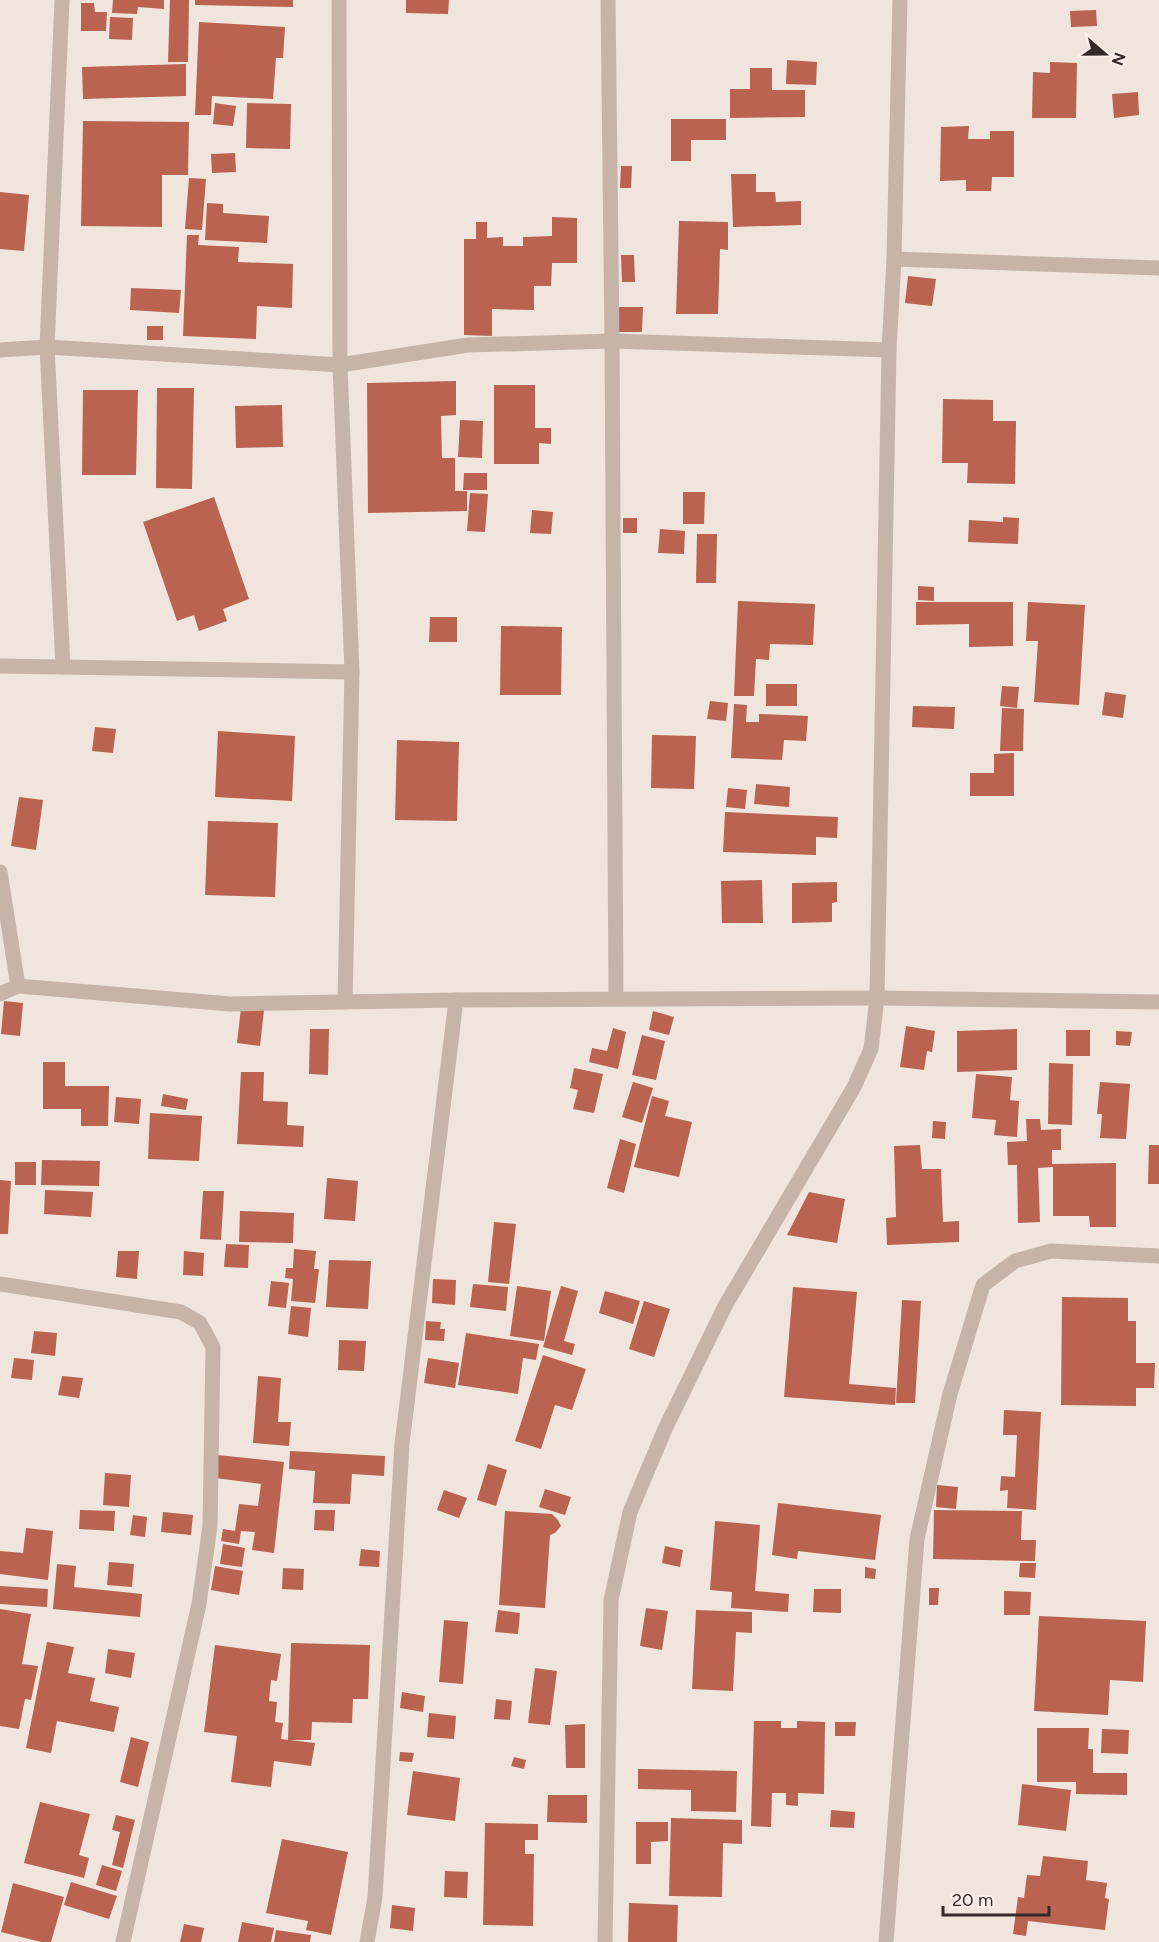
<svg xmlns="http://www.w3.org/2000/svg" width="1159" height="1942" viewBox="0 0 1159 1942" font-family="Figtree,sans-serif">
  <style>
    .building { fill: #b96350 }
    .lines { fill: none; stroke-linecap: round; stroke-linejoin: round }
    .street { stroke: #c6b4a9; stroke-width: 15 }
  </style>
  <rect width="100%" height="100%" fill="#efe5dc"/>
  <g class="building">
    <path d="M113,0H164V9L138,7L137,14L112,13Z"/>
    <path d="M170,0H189L188,62H168Z"/>
    <path d="M195,0H293V7L195,5Z"/>
    <path d="M406,0H449L448,14L406,13Z"/>
    <path d="M81,3H94L95,12H107L106,31H81Z"/>
    <path d="M1096,10L1097,26L1071,27L1070,11Z"/>
    <path d="M110,17L133,18L132,40L109,39Z"/>
    <path d="M199,22L285,27L283,58H276L273,99L212,96L211,115H195Z"/>
    <path d="M787,60L817,62L816,85L786,84Z"/>
    <path d="M1050,62L1077,63L1076,118H1032L1033,72L1050,73Z"/>
    <path d="M186,64V96L83,99L82,67Z"/>
    <path d="M750,68H772V90H805V117L730,118V89H750Z"/>
    <path d="M1138,92L1139,115L1114,118L1112,94Z"/>
    <path d="M215,103L236,106L233,126L213,124Z"/>
    <path d="M247,103L291,104L290,149L246,148Z"/>
    <path d="M671,119H726V140H691V161H671Z"/>
    <path d="M83,121L189,122L188,175H162V227L81,226Z"/>
    <path d="M969,126L968,139H990V131H1014V177H992L991,191H966V180L940,181L941,127Z"/>
    <path d="M235,153L236,172L212,173L211,154Z"/>
    <path d="M621,166H632L631,188H620Z"/>
    <path d="M731,174H756V192H775L776,202L801,201V225L733,227Z"/>
    <path d="M189,178L206,179L202,230L185,229Z"/>
    <path d="M0,192L29,195L24,251L0,249Z"/>
    <path d="M207,203L223,204V213L269,216L267,243L205,240Z"/>
    <path d="M552,217L577,218V263H552L551,286H534V310L492,309V336L464,335V239H476V222H487V238L503,237V246H523V237L552,236Z"/>
    <path d="M679,221L728,222V250L720,249L718,314H676Z"/>
    <path d="M187,235H199L198,245L239,247L238,262L293,264L292,308L257,306L256,339L183,336Z"/>
    <path d="M621,255H634L635,282H622Z"/>
    <path d="M908,276L936,279L932,306L905,303Z"/>
    <path d="M131,288L181,290L179,313L130,310Z"/>
    <path d="M619,307H643L642,332H619Z"/>
    <rect x="147" y="326" width="16" height="14"/>
    <path d="M456,381V415L441,416L442,458H455V491H467V511L368,513L367,383Z"/>
    <path d="M494,385H535V428H551V444L539,443V464H494Z"/>
    <path d="M157,388H194L192,489L156,488Z"/>
    <path d="M83,390H138L136,475H82Z"/>
    <path d="M943,399L993,400V421H1016L1015,484L967,483L968,463H942Z"/>
    <path d="M282,405L283,447L236,448L235,406Z"/>
    <path d="M460,420L483,421L482,458L458,457Z"/>
    <path d="M464,473H487V490H463Z"/>
    <path d="M683,492H705L704,524H683Z"/>
    <path d="M470,493L488,494L485,532L467,531Z"/>
    <path d="M214,497L249,599L223,609L227,621L199,631L194,615L177,621L143,522Z"/>
    <path d="M532,510L553,512L551,534L530,533Z"/>
    <path d="M1003,517L1019,518L1018,544L968,542L969,520L1003,522Z"/>
    <rect x="623" y="518" width="14" height="15"/>
    <path d="M660,529L685,531L684,554L658,553Z"/>
    <path d="M697,534H717L716,583H696Z"/>
    <path d="M918,586L934,587V601L918,600Z"/>
    <path d="M738,601L815,604L813,645L770,644L769,660L756,659L754,696H734Z"/>
    <path d="M916,602H1013V646L969,647V624L916,625Z"/>
    <path d="M1028,602L1085,605L1079,705L1034,702L1038,641H1026Z"/>
    <path d="M430,617H457V642H429Z"/>
    <path d="M501,626L562,627L561,695H500Z"/>
    <rect x="766" y="684" width="31" height="22"/>
    <path d="M1002,686L1019,687L1017,708L1000,706Z"/>
    <path d="M1105,692L1126,695L1123,718L1102,715Z"/>
    <path d="M710,701L728,703L726,721L707,719Z"/>
    <path d="M734,704L747,705L746,722H759V714L808,716L806,741L784,740L782,760L731,758Z"/>
    <path d="M913,706L955,707L954,729L912,727Z"/>
    <path d="M1002,708L1024,709L1023,751H1000Z"/>
    <path d="M95,727L116,729L113,753L92,751Z"/>
    <path d="M218,731L295,736L292,801L215,797Z"/>
    <path d="M652,735L696,736L694,789L651,788Z"/>
    <path d="M397,740L459,742L457,821L395,820Z"/>
    <path d="M1014,753V796H970V773H994V754Z"/>
    <path d="M756,784L790,787L789,807L754,804Z"/>
    <path d="M728,788L747,790L745,809L726,807Z"/>
    <path d="M19,797L43,800L36,850L11,846Z"/>
    <path d="M725,812L838,817L837,838L816,837V855L723,852Z"/>
    <path d="M208,821L278,823L275,897L205,895Z"/>
    <path d="M762,880L763,923H722L721,881Z"/>
    <path d="M837,882V902L832,903V922L792,923V883Z"/>
    <path d="M4,1001L23,1003L20,1036L1,1034Z"/>
    <path d="M241,1008L264,1010L260,1046L237,1043Z"/>
    <path d="M653,1011L674,1017L669,1035L649,1030Z"/>
    <path d="M906,1026L935,1031L932,1052L927,1051L924,1070L900,1067Z"/>
    <path d="M613,1028L626,1032L618,1069L589,1062L592,1048L607,1051Z"/>
    <path d="M310,1029H329L328,1075L309,1074Z"/>
    <path d="M1017,1029V1070L957,1072V1031Z"/>
    <rect x="1066" y="1030" width="24" height="26"/>
    <path d="M1116,1031L1132,1032L1130,1046L1116,1045Z"/>
    <path d="M642,1035L665,1041L656,1080L632,1075Z"/>
    <path d="M43,1062H65V1086H109L108,1126H81V1109H43Z"/>
    <path d="M1049,1063L1073,1064L1072,1125L1048,1124Z"/>
    <path d="M574,1068L603,1074L594,1113L573,1109L578,1090L570,1088Z"/>
    <path d="M241,1072H264L263,1101L288,1102L287,1125L304,1126L303,1147L237,1144Z"/>
    <path d="M976,1074L1012,1077L1010,1100L1019,1101L1017,1137L994,1135L996,1120L972,1118Z"/>
    <path d="M633,1082L653,1088L642,1123L622,1117Z"/>
    <path d="M1100,1082L1130,1084L1126,1139L1100,1138L1102,1114H1097Z"/>
    <path d="M163,1094L188,1099L186,1110L161,1106Z"/>
    <path d="M652,1096L669,1101L665,1116L692,1122L679,1177L634,1167Z"/>
    <path d="M116,1097L141,1099L139,1124L114,1122Z"/>
    <path d="M150,1113L202,1116L199,1161L148,1159Z"/>
    <path d="M1026,1119H1040L1041,1130L1061,1129V1150H1052V1164L1116,1163V1227H1090L1089,1216H1053V1167L1038,1168L1040,1222L1018,1223L1017,1165H1008L1007,1142L1027,1141Z"/>
    <path d="M933,1121L946,1122L945,1139L932,1138Z"/>
    <path d="M620,1139L636,1144L624,1193L607,1188Z"/>
    <path d="M920,1145L922,1169H941L943,1222L959,1221V1242L887,1245L886,1218L896,1217L894,1146Z"/>
    <path d="M1149,1145H1159V1184H1148Z"/>
    <path d="M42,1160L100,1161L99,1186L41,1185Z"/>
    <rect x="15" y="1162" width="21" height="23"/>
    <path d="M327,1178L358,1181L355,1221L324,1219Z"/>
    <path d="M0,1180L11,1181L8,1234H0Z"/>
    <path d="M45,1190L93,1192L91,1217L44,1214Z"/>
    <path d="M203,1191H224L221,1240L200,1239Z"/>
    <path d="M809,1192L845,1199L837,1243L787,1235Z"/>
    <path d="M240,1211L294,1213L293,1243L239,1242Z"/>
    <path d="M494,1222L516,1224L509,1284L488,1282Z"/>
    <path d="M226,1244L249,1245L248,1268L224,1267Z"/>
    <path d="M294,1249L316,1251L314,1269H319L315,1303L291,1301L293,1279L285,1278L286,1268H293Z"/>
    <path d="M118,1251H139L137,1279L116,1277Z"/>
    <path d="M184,1251L204,1253L203,1276L183,1275Z"/>
    <path d="M329,1260L371,1261L368,1309L326,1307Z"/>
    <path d="M433,1279L456,1280L455,1305L432,1303Z"/>
    <path d="M271,1281L289,1283L286,1308L268,1306Z"/>
    <path d="M473,1284L508,1287L506,1311L470,1307Z"/>
    <path d="M517,1286L551,1291L544,1341L510,1336Z"/>
    <path d="M561,1286L578,1291L564,1341L575,1344L572,1355L543,1347Z"/>
    <path d="M793,1287L857,1292L849,1384L896,1388L895,1405L784,1397Z"/>
    <path d="M605,1291L640,1301L633,1324L599,1313Z"/>
    <path d="M1062,1297L1128,1298V1321H1136V1363H1155L1154,1388H1136V1406L1061,1405Z"/>
    <path d="M902,1300L921,1301L915,1403H896Z"/>
    <path d="M644,1301L670,1309L654,1357L629,1349Z"/>
    <path d="M291,1306L311,1308L308,1337L288,1334Z"/>
    <path d="M426,1321L441,1322L440,1329H445L444,1341L425,1340Z"/>
    <path d="M34,1331L57,1333L55,1356L31,1353Z"/>
    <path d="M466,1333L539,1344L536,1360L523,1358L518,1394L458,1385Z"/>
    <path d="M339,1340L366,1341L364,1371L338,1370Z"/>
    <path d="M543,1355L586,1369L572,1410L555,1405L541,1449L515,1441Z"/>
    <path d="M14,1358L34,1360L32,1380L11,1378Z"/>
    <path d="M428,1358L459,1363L455,1388L424,1383Z"/>
    <path d="M62,1376L83,1378L79,1398L58,1395Z"/>
    <path d="M258,1376L281,1378L278,1422H291L289,1446L253,1443Z"/>
    <path d="M1004,1410L1041,1412L1036,1510L1007,1508L1008,1490L1000,1491L1001,1476L1015,1477L1017,1435H1003Z"/>
    <path d="M290,1451L385,1456L384,1476L352,1474L350,1504L313,1503L315,1471L289,1469Z"/>
    <path d="M217,1455L284,1462L274,1553L252,1550L255,1532L241,1531L239,1544L221,1541L223,1529L235,1531L239,1504L258,1506L261,1484L215,1478Z"/>
    <path d="M488,1464L507,1470L496,1506L477,1500Z"/>
    <path d="M105,1473L131,1475L129,1507L103,1505Z"/>
    <path d="M937,1485L958,1487L956,1509L936,1507Z"/>
    <path d="M545,1489L571,1497L565,1515L539,1507Z"/>
    <path d="M444,1490L467,1498L459,1518L437,1510Z"/>
    <path d="M778,1503L881,1515L875,1560L798,1551L797,1559L772,1555Z"/>
    <path d="M80,1510L115,1511L114,1531L79,1529Z"/>
    <path d="M315,1510H335L334,1531L314,1530Z"/>
    <path d="M934,1510L1022,1511L1021,1540H1036L1035,1561L933,1559Z"/>
    <path d="M505,1511L552,1514L558,1520L561,1526L555,1533L550,1535L545,1608L499,1605Z"/>
    <path d="M163,1512L193,1515L191,1535L161,1532Z"/>
    <path d="M133,1515L147,1517L145,1537L130,1535Z"/>
    <path d="M715,1521L760,1525L755,1591L789,1594L788,1612L731,1608L732,1592L710,1590Z"/>
    <path d="M26,1528L53,1531L48,1580L0,1574V1551L23,1553Z"/>
    <path d="M223,1544L245,1548L242,1567L220,1564Z"/>
    <path d="M665,1546L683,1550L680,1567L662,1563Z"/>
    <path d="M361,1549L380,1551L379,1567L359,1566Z"/>
    <path d="M109,1562L134,1564L132,1587L107,1585Z"/>
    <path d="M1020,1563H1036L1035,1578L1019,1577Z"/>
    <path d="M57,1564L76,1566L74,1587L142,1594L140,1617L53,1609Z"/>
    <path d="M215,1566L243,1571L239,1595L211,1590Z"/>
    <path d="M865,1567L876,1569L875,1579L865,1578Z"/>
    <path d="M283,1568L304,1569L303,1590L282,1589Z"/>
    <path d="M0,1586L48,1589L47,1607L0,1604Z"/>
    <path d="M929,1588H939L938,1605H929Z"/>
    <path d="M814,1589H841V1613L813,1612Z"/>
    <path d="M1004,1591L1031,1592L1030,1615H1004Z"/>
    <path d="M646,1608L668,1611L662,1650L640,1646Z"/>
    <path d="M0,1609L31,1614L22,1664L38,1666L31,1700L25,1699L19,1729L0,1726Z"/>
    <path d="M498,1610L520,1613L518,1634L495,1632Z"/>
    <path d="M696,1610L752,1612V1633L736,1632L733,1691L692,1689Z"/>
    <path d="M1039,1616L1146,1621L1143,1682L1110,1680L1108,1715L1034,1711Z"/>
    <path d="M444,1620L468,1622L463,1684L439,1682Z"/>
    <path d="M47,1642L74,1647L68,1673L95,1678L90,1701L119,1707L114,1732L57,1721L51,1753L26,1748Z"/>
    <path d="M291,1643L370,1645L368,1699H353L352,1723L312,1722L311,1740H288Z"/>
    <path d="M215,1645L281,1654L277,1681L271,1680L269,1701L277,1702L275,1722L283,1723L281,1739L315,1743L311,1766L274,1761L271,1787L231,1782L237,1736L204,1732Z"/>
    <path d="M108,1649L135,1653L131,1678L105,1673Z"/>
    <path d="M535,1668L557,1671L550,1725L528,1723Z"/>
    <path d="M402,1692L425,1696L423,1712L400,1708Z"/>
    <path d="M496,1699L512,1701L510,1720L494,1719Z"/>
    <path d="M429,1713L456,1716L454,1739L427,1737Z"/>
    <path d="M754,1721H781V1728H797V1721L825,1722L824,1794L798,1793V1806L786,1805V1793H772L771,1827L751,1826Z"/>
    <path d="M835,1722H856L855,1736H835Z"/>
    <path d="M585,1724V1768H566L565,1725Z"/>
    <path d="M1037,1728H1089L1088,1749H1093V1773H1127V1795L1076,1794V1782H1037Z"/>
    <path d="M1102,1729L1129,1730L1128,1754L1101,1753Z"/>
    <path d="M131,1737L149,1742L138,1787L120,1782Z"/>
    <path d="M400,1752L414,1753L412,1762L399,1761Z"/>
    <path d="M514,1757L526,1760L524,1769L511,1766Z"/>
    <path d="M638,1769L737,1771L736,1812L691,1811V1790L638,1789Z"/>
    <path d="M413,1771L460,1778L455,1821L407,1815Z"/>
    <path d="M1022,1784L1071,1790L1066,1831L1018,1825Z"/>
    <path d="M548,1795H587V1823L547,1822Z"/>
    <path d="M40,1802L90,1814L79,1855L89,1858L84,1878L24,1863Z"/>
    <path d="M831,1810L855,1812L854,1828L830,1827Z"/>
    <path d="M116,1815L135,1820L123,1868L112,1865L120,1832L112,1830Z"/>
    <path d="M671,1818L742,1820V1844L723,1843L722,1897L669,1896Z"/>
    <path d="M636,1822H668V1841L651,1842V1864H636Z"/>
    <path d="M485,1823L538,1824V1840H525V1854H534L533,1926L483,1925Z"/>
    <path d="M282,1839L348,1852L331,1935L306,1930L308,1921L266,1913Z"/>
    <path d="M1043,1856L1088,1861L1086,1880L1107,1883L1105,1898L1109,1899L1105,1930L1028,1921L1026,1936L1013,1934L1018,1897L1024,1898L1027,1875L1040,1876Z"/>
    <path d="M102,1865L122,1871L116,1891L96,1885Z"/>
    <path d="M445,1871L468,1872L467,1898L444,1897Z"/>
    <path d="M71,1882L117,1896L109,1919L64,1905Z"/>
    <path d="M13,1883L64,1897L51,1942H41L1,1932Z"/>
    <path d="M629,1903L678,1905L677,1942H628Z"/>
    <path d="M392,1905L415,1908L413,1931L390,1928Z"/>
    <path d="M242,1922L274,1928L271,1942H238Z"/>
    <path d="M184,1924L204,1928L201,1942H180Z"/>
    <path d="M276,1930L311,1935L310,1942H274Z"/>
  </g>
  <g class="lines">
    <g class="street">
      <path d="M62,0L47,347L63,667"/>
      <path d="M339,0L340,365L352,672L345,1002"/>
      <path d="M608,0L612,341L616,999"/>
      <path d="M894,259L1159,268"/>
      <path d="M0,350L47,347L340,365L468,345L612,341L889,350"/>
      <path d="M0,666L352,672"/>
      <path d="M0,872L18,986"/>
      <path d="M0,994L18,986L230,1004L456,1000L877,998L1159,1002"/>
      <path d="M0,1284L181,1312L200,1323L213,1347L210,1526L199,1604L123,1942"/>
      <path d="M367,1942L375,1897L402,1444L456,1000"/>
      <path d="M605,1942L611,1600L630,1512L665,1429L725,1306L854,1087L871,1049L877,998L889,350L894,259L900,0"/>
      <path d="M886,1942L917,1539L950,1394L983,1285L1015,1261L1051,1251L1159,1256"/>
    </g>
  </g>
  <g transform="translate(1105 54) rotate(110)" stroke="#f7efe8" stroke-width="4.5" paint-order="stroke">
  <path d="M0-4.5L10 22L0 15L-10 22Z" fill="#342b28"/>
  <text y="-9" font-size="16" font-weight="bold" text-anchor="middle" fill="#342b28">N</text>
  </g>
  <path d="M943 1906v9h106v-9" fill="none" stroke="#342b28" stroke-width="3"/>
  <text x="952" y="1906" font-size="18" fill="#342b28" stroke="#f7efe8" stroke-width="4.5" paint-order="stroke">20 m</text>
</svg>
